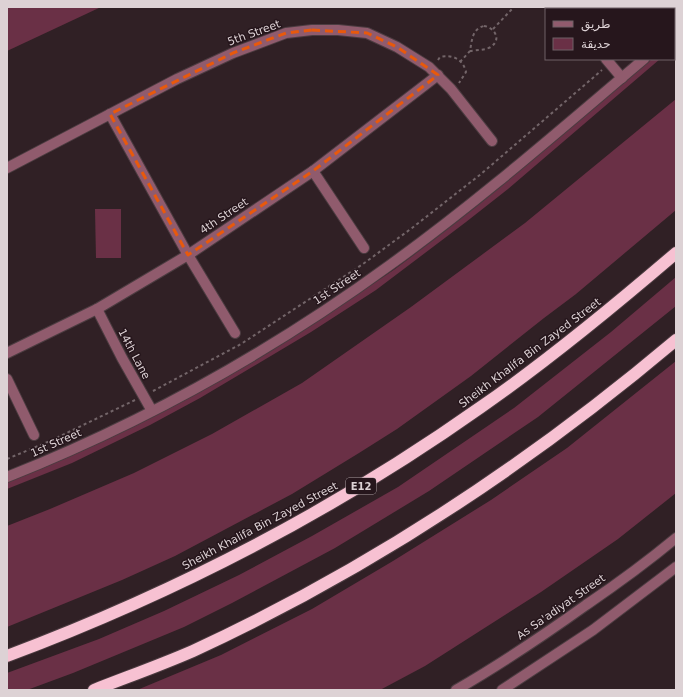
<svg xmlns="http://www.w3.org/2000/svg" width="683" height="697" viewBox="0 0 683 697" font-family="'DejaVu Sans',Cairo,sans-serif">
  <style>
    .green { fill: #6a3046 }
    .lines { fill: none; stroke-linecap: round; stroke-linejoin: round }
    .minor-casing { stroke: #4c3c41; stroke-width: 12 }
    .highway-casing { stroke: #4c3c41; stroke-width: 14 }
    .path { stroke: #736569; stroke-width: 2; stroke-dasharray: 3 3; stroke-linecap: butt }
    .minor { stroke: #905b6d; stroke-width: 10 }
    .highway { stroke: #f7c1d2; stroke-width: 12 }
    .marked { fill: none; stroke: #e8590c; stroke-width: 3; stroke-dasharray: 8 5; stroke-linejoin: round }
    .labels { text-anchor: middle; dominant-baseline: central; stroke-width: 3; stroke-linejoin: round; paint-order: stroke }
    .shield { fill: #26161c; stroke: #a69a9e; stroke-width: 1 }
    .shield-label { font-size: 10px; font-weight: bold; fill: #ddd2d5 }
    .street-label { font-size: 11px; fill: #ddd2d5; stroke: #26161c }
  </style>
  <rect width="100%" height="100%" fill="#302025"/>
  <g class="green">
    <path d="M7,7H101L7,51Z"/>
    <path d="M652,59H660L508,189L466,222L376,290L311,332L200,398L150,425L72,463L7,489V482C122,438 231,378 334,310C354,296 375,283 395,269C484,203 567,129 652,59Z"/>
    <path d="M676,99V210L576,294L544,318L471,376L397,429L359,453L292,494L175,556L122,580L7,627V526L50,509L134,473L212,434L302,383L411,307L525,223Z"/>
    <path d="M95,209H121V258H96Z"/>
    <path d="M676,277V306L538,417L429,491L335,548L232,603L184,627L73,673L27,690H7V673L99,639L164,611L239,575L312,536L398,487L514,408L611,332Z"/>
    <path d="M676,361V493L618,539L541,592L425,666L380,690H137L221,655L312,609L393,561L491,500L567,448Z"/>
  </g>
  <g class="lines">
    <g class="minor-casing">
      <g id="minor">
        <path d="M674,33L676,32"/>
        <path d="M606,59L622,78"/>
        <path d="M110,114L188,255L235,333"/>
        <path d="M7,168L177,79L233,53L286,33L312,30H338L367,33L397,47L429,67L451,89L492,141"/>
        <path d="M313,171L364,248"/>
        <path d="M97,309L122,358L152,411"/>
        <path d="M7,353L97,309L188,255L313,171L438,75"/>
        <path d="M7,379L34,435"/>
        <path d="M7,477C143,423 272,351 390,265C478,202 561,129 644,59"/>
        <path d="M456,690C501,664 544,635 586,605C617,584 647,562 676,538"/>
        <path d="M502,690L593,630L676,567"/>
      </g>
    </g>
    <g class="highway-casing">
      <g id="highway">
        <path d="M7,656C175,593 334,511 481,407C549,360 613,307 676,253"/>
        <path d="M94,690C127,677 161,665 193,651C368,570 529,464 676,340"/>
      </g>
    </g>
    <g class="path">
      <path d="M674,9L676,7"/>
      <path d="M484,26C493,27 502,38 492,46C488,50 477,50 470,51C472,40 472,29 484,26Z"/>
      <path d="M493,29L514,7"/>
      <path d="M438,60L440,57C452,54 463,59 466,72L459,83"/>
      <path d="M460,62L470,51"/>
      <path d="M153,391L241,344L363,264L412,228L481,174L602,70"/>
      <path d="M7,459L50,441L135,400"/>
    </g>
    <use href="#minor" class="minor"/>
    <use href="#highway" class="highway"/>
  </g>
  <path class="marked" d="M312,30L367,33L397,47L438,75L313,171L188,255L110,114L233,53L286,33Z"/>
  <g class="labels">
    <rect class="shield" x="346" y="478" width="30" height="16" rx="3"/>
    <g class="shield-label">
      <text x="361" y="486">E12</text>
    </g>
    <g class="street-label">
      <text transform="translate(254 33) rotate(-20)">5th Street</text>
      <text transform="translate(224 216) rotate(-34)">4th Street</text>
      <text transform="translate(337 287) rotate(-34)">1st Street</text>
      <text transform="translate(530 353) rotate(-37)">Sheikh Khalifa Bin Zayed Street</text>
      <text transform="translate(134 354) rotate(62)">14th Lane</text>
      <text transform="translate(56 443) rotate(-24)">1st Street</text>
      <text transform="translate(260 526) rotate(-28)">Sheikh Khalifa Bin Zayed Street</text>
      <text transform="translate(561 607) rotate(-35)">As Sa'adiyat Street</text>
    </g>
  </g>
  <rect width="683" height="697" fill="none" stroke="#ddd2d5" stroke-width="16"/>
  <rect x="545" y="8" width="130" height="52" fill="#26161c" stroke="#6f6166"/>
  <rect x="553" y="21" width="20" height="6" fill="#905b6d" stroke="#6f6166"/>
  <text x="581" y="28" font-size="12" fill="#ddd2d5">طريق</text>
  <rect x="553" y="38" width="20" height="12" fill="#6a3046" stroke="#6f6166"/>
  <text x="581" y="48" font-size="12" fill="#ddd2d5">حديقة</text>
</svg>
